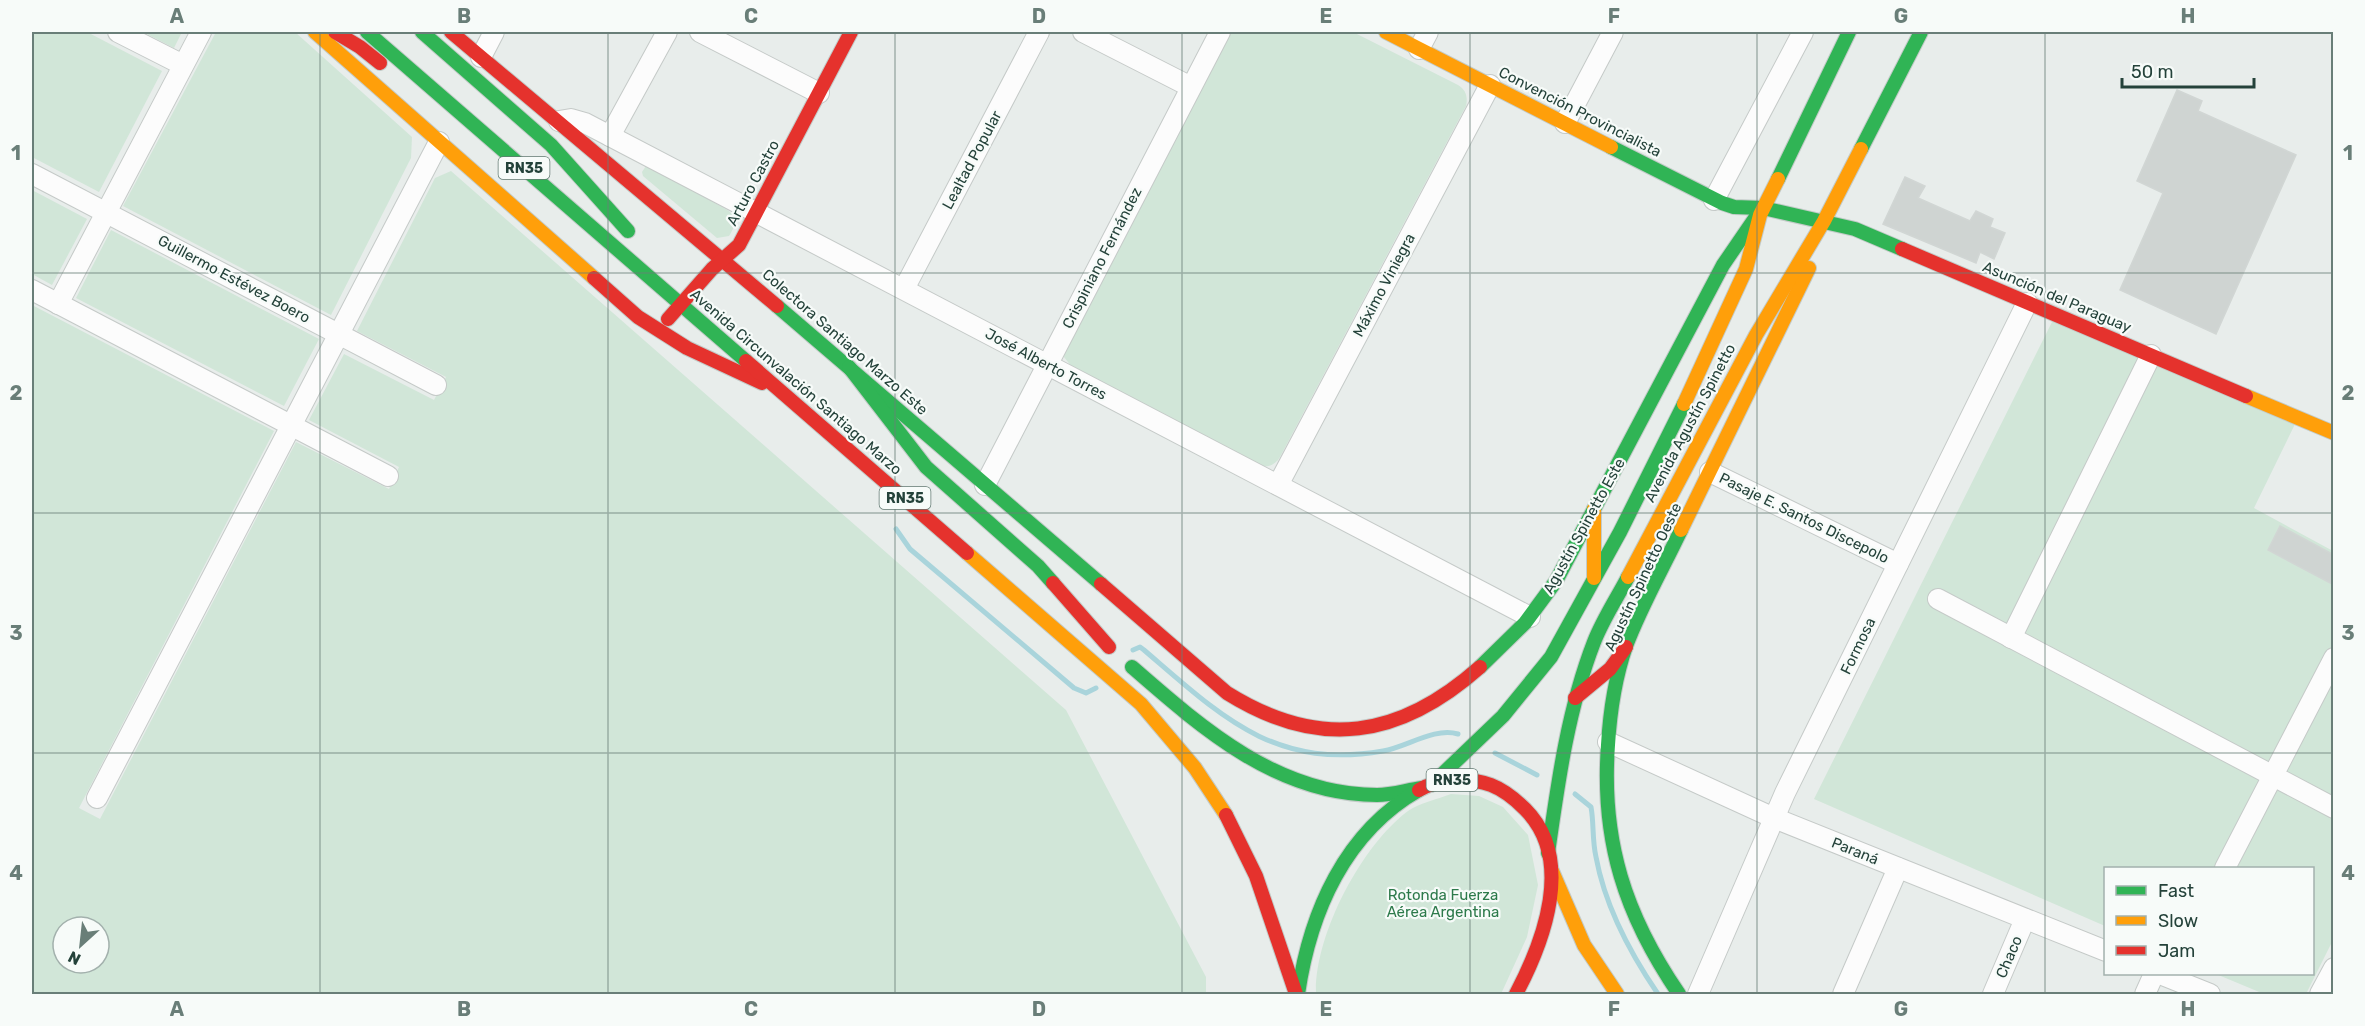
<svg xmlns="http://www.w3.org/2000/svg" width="2365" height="1026" viewBox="0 0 2365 1026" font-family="Rubik,sans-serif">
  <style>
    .green { fill: #d1e6d8; fill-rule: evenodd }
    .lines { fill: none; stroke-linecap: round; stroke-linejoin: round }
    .stream { stroke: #a9d4db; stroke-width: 5 }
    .building { fill: #cfd4d2; stroke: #d1d6d4; stroke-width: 1.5 }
    .street-casing { stroke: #c5cac8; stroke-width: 22 }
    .fast-casing { stroke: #c3cbc8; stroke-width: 16 }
    .slow-casing { stroke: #c3cbc8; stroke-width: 16 }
    .jam-casing { stroke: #c3cbc8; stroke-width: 16 }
    .street { stroke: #fcfcfc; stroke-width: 20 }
    .fast { stroke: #30b455; stroke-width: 14 }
    .slow { stroke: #ff9f0a; stroke-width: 14 }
    .jam { stroke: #e5322d; stroke-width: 14 }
    .grid { fill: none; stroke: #697e78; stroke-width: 1.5; stroke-opacity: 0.55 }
    .labels { text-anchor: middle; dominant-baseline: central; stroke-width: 4.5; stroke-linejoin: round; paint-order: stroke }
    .shield { fill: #f7fbf9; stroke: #637a73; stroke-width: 1.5 }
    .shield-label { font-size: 14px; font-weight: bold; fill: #24423a }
    .street-label { font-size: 15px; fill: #24423a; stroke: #f7fbf9 }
    .park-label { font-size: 15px; fill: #2d7a4b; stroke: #f7fbf9 }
    .neatline { fill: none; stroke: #697e78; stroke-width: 2 }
    .grid-label { font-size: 20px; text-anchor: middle; font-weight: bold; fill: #697e78 }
  </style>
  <rect width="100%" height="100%" fill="#e8edeb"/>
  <g class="green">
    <path d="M32,32H87L162,71L99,192L32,157Z"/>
    <path d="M143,32H182L174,48Z"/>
    <path d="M216,32H295L412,137L411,158L331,315L123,206Z"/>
    <path d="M1229,32H1353L1458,85C1466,90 1468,97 1466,106L1280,457C1275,465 1269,467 1261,466L1071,366L1064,357L1063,351Z"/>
    <path d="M646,166H650L729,211C738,220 735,226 729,236L717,238L643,176L642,172Z"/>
    <path d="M451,171L1066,710L1206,977V994H32V305L274,431L79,808L100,819L296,442L389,489L399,467L309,420L344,354L434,400L446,377L357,331L435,178ZM63,927H99V963H63Z"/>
    <path d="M32,190L87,219L52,285L32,274Z"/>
    <path d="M111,230L319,339L284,406L76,298Z"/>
    <path d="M2053,320L2296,422L2254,508L2333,551V940L2306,994H2264L2216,974H2312V868H2106L2105,926L1814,799Z"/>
    <path d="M1451,794L1479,796L1503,807L1528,835L1538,885L1527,937L1501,994H1316C1314,936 1361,846 1408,811C1419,803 1438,799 1451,794Z"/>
  </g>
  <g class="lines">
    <g class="stream">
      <path d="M896,529L910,549L1074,688L1086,693L1096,688"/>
      <path d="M1133,650L1140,647L1144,650C1221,716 1274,770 1383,751C1407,747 1434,727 1458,734"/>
      <path d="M1495,753L1537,775"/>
      <path d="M1575,794L1591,807C1594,823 1592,840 1596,857C1605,906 1630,953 1658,994"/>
    </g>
  </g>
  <g class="building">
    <path d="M2177,90L2202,101L2198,111L2296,155L2216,334L2120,290L2163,193L2137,181Z"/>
    <path d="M1905,177L1925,186L1918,198L1970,221L1976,211L1993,219L1990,227L2005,233L1994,259L1980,252L1976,263L1883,224Z"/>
    <path d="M2280,526L2334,555V585L2268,550Z"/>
  </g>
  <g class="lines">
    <g class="street-casing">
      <g id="street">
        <path d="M118,32L183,65"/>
        <path d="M700,32L819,93"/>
        <path d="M1083,32L1191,87"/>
        <path d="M1419,49L1428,32"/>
        <path d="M481,57L494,32"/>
        <path d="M559,121L571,119L585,123L1530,617"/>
        <path d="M1565,123L1613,32"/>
        <path d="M610,136L667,32"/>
        <path d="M32,174L436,385"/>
        <path d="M1714,200L1803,32"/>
        <path d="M904,289L1039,32"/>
        <path d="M32,290L388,476"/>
        <path d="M58,304L201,32"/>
        <path d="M1710,472L1898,564"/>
        <path d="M985,485L1220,32"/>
        <path d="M1278,485L1490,85"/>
        <path d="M1938,599L2334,808"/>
        <path d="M2011,638L2151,355"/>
        <path d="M1608,742L1774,818L2106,951"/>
        <path d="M97,798L439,142"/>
        <path d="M2225,868L2334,658"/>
        <path d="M2160,974L2210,994"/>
        <path d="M1698,994L1785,793L2027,303"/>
        <path d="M1843,994L1898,868"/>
        <path d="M1993,994L2025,919"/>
        <path d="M2145,994L2154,974"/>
        <path d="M2320,994L2334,968"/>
      </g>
    </g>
    <g class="fast-casing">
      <g id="fast">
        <path d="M367,32L746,361"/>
        <path d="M422,32L551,145L628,231"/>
        <path d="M1611,147L1722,203L1734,207L1763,208L1855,229L1902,249"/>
        <path d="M1861,149L1921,32"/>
        <path d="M1778,179L1849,32"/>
        <path d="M777,306L1101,584"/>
        <path d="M849,367L926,467L1038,566L1053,583"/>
        <path d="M1132,667C1203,729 1278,795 1377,795C1392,795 1407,790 1422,788"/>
        <path d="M1480,667L1525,623L1556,581L1723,265L1760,211"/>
        <path d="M1431,785L1503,716L1551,657L1620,532L1684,404"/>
        <path d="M1548,853C1558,782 1568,709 1594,642C1603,619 1617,598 1628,577"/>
        <path d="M1298,994C1310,912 1345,832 1419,790"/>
        <path d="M1679,994C1625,915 1601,841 1608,745C1610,711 1615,678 1626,646C1641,606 1663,568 1681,530"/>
      </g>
    </g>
    <g class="slow-casing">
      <g id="slow">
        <path d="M315,32L594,278"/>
        <path d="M1386,32L1611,147"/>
        <path d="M2246,396L2334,433"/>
        <path d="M1684,404L1746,269L1760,215L1778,179"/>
        <path d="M1594,509V578"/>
        <path d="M1681,530L1809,268"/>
        <path d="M967,553L1141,704L1195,768L1226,815"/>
        <path d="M1628,577L1756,335L1824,221L1861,149"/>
        <path d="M1552,871L1584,945L1617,994"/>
      </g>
    </g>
    <g class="jam-casing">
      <g id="jam">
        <path d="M335,32L360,47L380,63"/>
        <path d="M451,32L777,306"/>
        <path d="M1902,249L2246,396"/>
        <path d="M594,278L638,317L687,348L762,383"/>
        <path d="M668,319L712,269L739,245L851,32"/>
        <path d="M746,361L967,553"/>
        <path d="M1053,583L1109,647"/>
        <path d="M1101,584L1227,693C1320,751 1400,738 1480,667"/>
        <path d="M1575,698L1610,669L1626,647"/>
        <path d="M1419,790C1440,778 1469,777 1491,785C1504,790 1514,798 1525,809C1575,859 1544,941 1516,994"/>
        <path d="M1226,815L1256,876L1296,994"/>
      </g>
    </g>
    <use href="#street" class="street"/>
    <use href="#fast" class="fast"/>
    <use href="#slow" class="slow"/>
    <use href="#jam" class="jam"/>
  </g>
  <path class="grid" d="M320,32V994M608,32V994M895,32V994M1182,32V994M1470,32V994M1757,32V994M2045,32V994M32,273H2334M32,513H2334M32,753H2334"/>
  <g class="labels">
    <g class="shield">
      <rect x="498.5" y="157" width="51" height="22" rx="4.5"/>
      <rect x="879.5" y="487" width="51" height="22" rx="4.5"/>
      <rect x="1426.5" y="769" width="51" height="22" rx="4.5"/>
    </g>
    <g class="shield-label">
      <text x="524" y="168">RN35</text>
      <text x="905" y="498">RN35</text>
      <text x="1452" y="780">RN35</text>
    </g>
    <g class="street-label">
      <text transform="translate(1580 112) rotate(27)">Convención Provincialista</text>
      <text transform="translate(972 160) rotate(-62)">Lealtad Popular</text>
      <text transform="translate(753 183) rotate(-62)">Arturo Castro</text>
      <text transform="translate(1102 258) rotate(-63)">Crispiniano Fernández</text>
      <text transform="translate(234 279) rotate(28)">Guillermo Estévez Boero</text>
      <text transform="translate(1384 285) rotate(-62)">Máximo Viniegra</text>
      <text transform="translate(2057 297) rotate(23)">Asunción del Paraguay</text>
      <text transform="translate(845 342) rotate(41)">Colectora Santiago Marzo Este</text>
      <text transform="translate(1046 364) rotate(28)">José Alberto Torres</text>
      <text transform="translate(796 382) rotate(41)">Avenida Circunvalación Santiago Marzo</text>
      <text transform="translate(1690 423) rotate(-62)">Avenida Agustín Spinetto</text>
      <text transform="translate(1804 518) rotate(26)">Pasaje E. Santos Discepolo</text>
      <text transform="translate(1584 526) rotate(-61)">Agustín Spinetto Este</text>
      <text transform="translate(1643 577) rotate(-65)">Agustín Spinetto Oeste</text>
      <text transform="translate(1858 646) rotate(-64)">Formosa</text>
      <text transform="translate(1855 851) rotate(22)">Paraná</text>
      <text transform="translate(2009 957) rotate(-67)">Chaco</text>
    </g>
    <g class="park-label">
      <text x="1443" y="895">Rotonda Fuerza<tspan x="1443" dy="17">Aérea Argentina</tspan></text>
    </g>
  </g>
  <rect width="2365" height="1026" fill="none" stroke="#f7fbf9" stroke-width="66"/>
  <rect x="2104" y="867" width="210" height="108" fill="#f7fbf9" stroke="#a3b1ad" stroke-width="1.5"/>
  <rect x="2116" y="886" width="30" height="9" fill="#30b455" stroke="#a3b1ad" stroke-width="1.5"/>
  <text x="2158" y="897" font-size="18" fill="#24423a">Fast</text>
  <rect x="2116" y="916" width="30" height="9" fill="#ff9f0a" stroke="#a3b1ad" stroke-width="1.5"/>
  <text x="2158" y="927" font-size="18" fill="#24423a">Slow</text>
  <rect x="2116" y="946" width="30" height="9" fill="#e5322d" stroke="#a3b1ad" stroke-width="1.5"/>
  <text x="2158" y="957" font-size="18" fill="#24423a">Jam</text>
  <g transform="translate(81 945) rotate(207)"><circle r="28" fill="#f7fbf9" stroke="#a3b1ad" stroke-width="1.5"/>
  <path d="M0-4.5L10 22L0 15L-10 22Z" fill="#697e78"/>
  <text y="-9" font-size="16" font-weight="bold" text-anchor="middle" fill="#24423a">N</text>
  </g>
  <path d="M2122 78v9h132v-9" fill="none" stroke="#24423a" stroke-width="3"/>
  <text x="2131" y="78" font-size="18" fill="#24423a" stroke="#f7fbf9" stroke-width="4.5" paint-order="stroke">50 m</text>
  <rect x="33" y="33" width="2299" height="960" class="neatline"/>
  <g class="grid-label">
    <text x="177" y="23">A</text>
    <text x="464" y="23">B</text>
    <text x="751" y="23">C</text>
    <text x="1039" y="23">D</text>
    <text x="1326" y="23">E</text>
    <text x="1614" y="23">F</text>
    <text x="1901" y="23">G</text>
    <text x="2188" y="23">H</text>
    <text x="16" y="160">1</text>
    <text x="2348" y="160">1</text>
    <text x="16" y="400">2</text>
    <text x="2348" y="400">2</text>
    <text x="16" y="640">3</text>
    <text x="2348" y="640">3</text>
    <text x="16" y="880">4</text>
    <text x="2348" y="880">4</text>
    <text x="177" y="1016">A</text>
    <text x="464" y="1016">B</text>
    <text x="751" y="1016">C</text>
    <text x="1039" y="1016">D</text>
    <text x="1326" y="1016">E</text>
    <text x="1614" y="1016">F</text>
    <text x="1901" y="1016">G</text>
    <text x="2188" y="1016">H</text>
  </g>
</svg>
